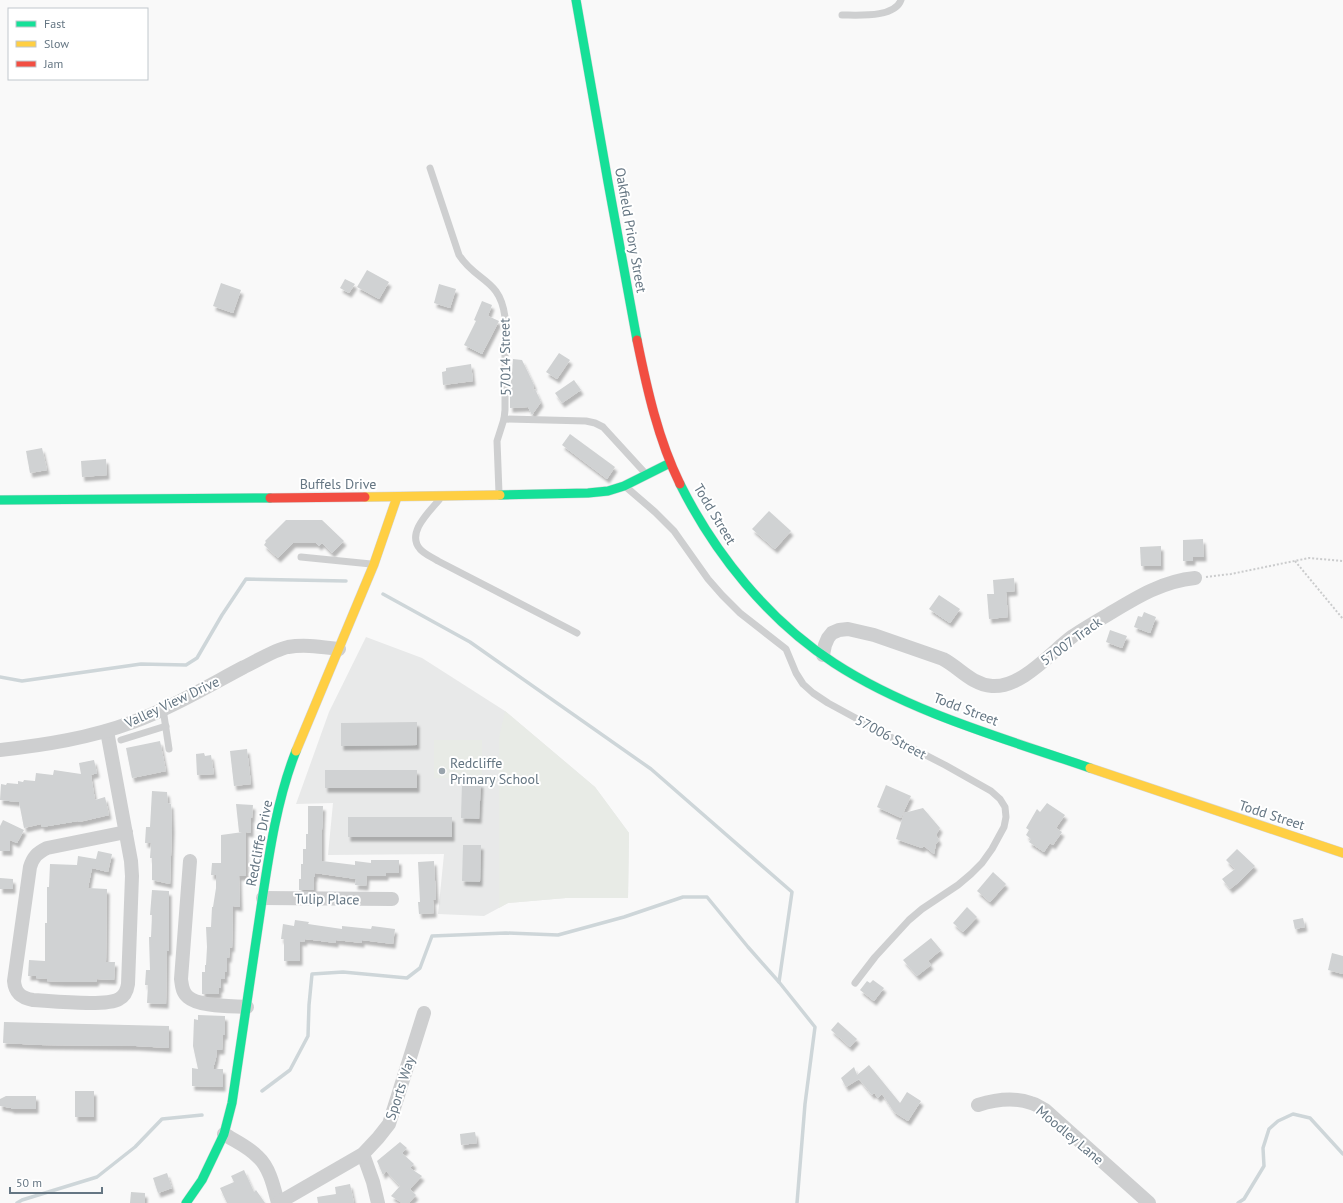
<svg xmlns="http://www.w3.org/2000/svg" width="1343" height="1203" viewBox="0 0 1343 1203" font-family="'PT Sans',sans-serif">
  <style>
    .built { fill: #e8e9e9 }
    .green { fill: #e8ebe6 }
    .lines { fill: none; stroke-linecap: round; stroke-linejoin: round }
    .stream { stroke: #ced6d9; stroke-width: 3.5 }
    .building { fill: #d0d2d3; filter: url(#shadow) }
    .fast-casing { stroke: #d5d6d7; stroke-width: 10 }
    .slow-casing { stroke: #d5d6d7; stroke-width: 10 }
    .jam-casing { stroke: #d5d6d7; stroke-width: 10 }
    .path { stroke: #cbcccd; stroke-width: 2; stroke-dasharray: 2 2; stroke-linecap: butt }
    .lane { stroke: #cecfd0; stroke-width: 7 }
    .street { stroke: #cecfd0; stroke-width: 14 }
    .fast { stroke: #16e098; stroke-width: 9 }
    .slow { stroke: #ffcf43; stroke-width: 9 }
    .jam { stroke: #f24e42; stroke-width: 9 }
    .poi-dot { fill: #99a4ac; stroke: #fff; stroke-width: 1.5 }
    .labels { text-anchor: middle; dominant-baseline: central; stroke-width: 4; stroke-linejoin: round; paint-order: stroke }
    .street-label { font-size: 14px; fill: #657683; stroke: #fff }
    .poi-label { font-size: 14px; fill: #657683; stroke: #fff; text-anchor: start }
  </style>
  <defs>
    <filter id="shadow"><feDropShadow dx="2.5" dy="4.5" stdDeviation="1" flood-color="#0004"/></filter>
  </defs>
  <rect width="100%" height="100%" fill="#f9f9f9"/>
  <path class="built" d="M366,637L422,658L505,711L595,787L629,833L628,898H566L508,903L484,916L438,914L444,854L328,855L333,803L296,804L329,712Z"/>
  <g class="green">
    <path d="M505,711L595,787L629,833L628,898H566L508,903L499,908V738Z"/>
    <rect x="434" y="740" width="48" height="38"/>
  </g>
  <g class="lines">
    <g class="stream">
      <path d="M383,594L470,642L651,769L792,892L779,982L815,1027L805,1104L797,1203"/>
      <path d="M0,677L22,681L141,664L186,665L197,658L222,615L246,579L346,581"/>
      <path d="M262,1091L290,1070L308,1036L309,1005L312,974L343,972L407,978L420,968L432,936L506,933L558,935L624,917L683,897H707L748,947L779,982"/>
      <path d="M17,1203L22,1200L97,1177L135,1147L162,1119L202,1115"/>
      <path d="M1238,1203L1244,1199L1264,1166L1263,1148L1269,1129L1278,1121L1293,1114L1310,1118L1343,1154"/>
    </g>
  </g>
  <g class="building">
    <path d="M367,270L389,282L379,299L357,287Z"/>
    <path d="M345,279L355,284L349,293L340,288Z"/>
    <path d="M221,283L241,290L233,313L213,306Z"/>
    <path d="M439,284L456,289L450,308L434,303Z"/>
    <path d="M482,301L492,305L488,316L499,321L482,354L464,345L476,321L474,320Z"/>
    <path d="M559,353L570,360L557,379L546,372Z"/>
    <path d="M513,359L522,360L534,385L533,392L535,389L541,402L532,415L528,407L510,408V393Z"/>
    <path d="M471,364L473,381L443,385L442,372L446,371V368Z"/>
    <path d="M574,380L581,390L562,403L555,393Z"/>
    <path d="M570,434L615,467L607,479L562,445Z"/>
    <path d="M42,448L47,470L30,473L26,451Z"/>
    <path d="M106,459L107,475L82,477L81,461Z"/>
    <path d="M769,511L791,531L775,549L752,529Z"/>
    <path d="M286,520H322L344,541L332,553L322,543L319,546L316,543H293L278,558L264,545L266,542L265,541Z"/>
    <path d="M1203,539L1204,557H1193V561H1183V540Z"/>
    <path d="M1161,546V566H1141L1140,547Z"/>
    <path d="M1014,578L1015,591L1006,592L1008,617L989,619L987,594H994L993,580Z"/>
    <path d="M939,595L960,609L950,623L929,609Z"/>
    <path d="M1144,612L1156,617L1150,633L1134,627L1138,616L1142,617Z"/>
    <path d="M1110,630L1127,636L1122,648L1106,642Z"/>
    <path d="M417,722V745L341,746V723Z"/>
    <path d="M160,741L166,771L132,778L126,748Z"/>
    <path d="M247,749L251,784L234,786L230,751Z"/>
    <path d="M204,753L205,756L211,755L214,774L197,775L196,754Z"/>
    <path d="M94,760L97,773L91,775L95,800L105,797L109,815L79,822L78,821L42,827L41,824L24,828L19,802L0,800L1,784L6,785L7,783L18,784V781L23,782L24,780L35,781L36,773L53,775L54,770L81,774L79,763Z"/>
    <rect x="325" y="770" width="92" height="18"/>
    <path d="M462,782L481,783L479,819L461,818Z"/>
    <path d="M886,785L911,796L901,818L877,807Z"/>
    <path d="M152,791L167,792L168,803L171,804L172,828L170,884L152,880V858H150L151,843H145L146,827H150Z"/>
    <path d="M1047,803L1065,815L1056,828L1062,832L1053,845L1050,843L1044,852L1029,842L1031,839L1026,835L1029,830L1026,828L1037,809L1040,812Z"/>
    <path d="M236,804L253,805L252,818H251V833L246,832V876H239L240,907L233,906L232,948L230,947L229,958H227V972H225V979H221V988H219V994H202V972H205V965H206L207,947L206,927H211L212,907H213L216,888V875H211L212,863H221V835L243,832H239Z"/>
    <path d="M308,806H323L322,830V861L355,865V861L371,863V860H399V873H386V876H367L366,886L355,885L356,879L315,873V877H314V890H299V879H301V864H303V849H306V834H308Z"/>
    <path d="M923,808L940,828L936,835L939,840L936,844L934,854L924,846L922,848L896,839L904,813Z"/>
    <rect x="348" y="817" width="104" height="20"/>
    <path d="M3,820L24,830L17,843L10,840V851H0V826Z"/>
    <path d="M463,845H481L480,882L462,881Z"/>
    <path d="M1237,849L1255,866L1239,882L1230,889L1222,879L1235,869L1226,860Z"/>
    <path d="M98,851L112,854L108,872L92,868L88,888L107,889L106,962H115L114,980L97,979L96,982H63L47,981V979L36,978V976H28L29,960L45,961V923H47V887H49L50,864L77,865L78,856L96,859Z"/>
    <path d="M434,861L436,899L433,900L434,913L419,914L418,902H420L418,862Z"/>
    <path d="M993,872L1006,884L990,902L977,891Z"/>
    <path d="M0,878L13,879V889H0Z"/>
    <path d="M152,890L169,891V951H167L166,1004L147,1003L148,985H145L146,970H150L149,937H151L152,915H150Z"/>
    <path d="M967,907L977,917L963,932L953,923Z"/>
    <path d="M1303,918L1305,927L1295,929L1293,920Z"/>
    <path d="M295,920L309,922L308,924L342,929V926L371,929L372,926L395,929L393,944L362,940V943L336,940V943L305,939L304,942L300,941V961H284V939H281L283,924L294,926Z"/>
    <path d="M931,938L941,950L928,961L931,965L917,976L903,960Z"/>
    <path d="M1332,953L1343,956V974L1328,970Z"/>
    <path d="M873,980L884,988L874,1001L860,990L867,981L870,983Z"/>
    <path d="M198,1015L225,1016V1035H223L222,1050H217L216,1058L213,1069H223V1087L192,1086V1068L198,1069L193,1046L194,1019L198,1020Z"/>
    <path d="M4,1022L169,1026V1048L136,1046L41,1045L3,1043Z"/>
    <path d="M838,1022L857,1039L850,1047L831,1030Z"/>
    <path d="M869,1065L900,1103L907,1092L921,1101L908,1121L894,1112L882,1094L878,1098L874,1093L872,1095L859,1079L846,1087L841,1078L854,1067L857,1075Z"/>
    <rect x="75" y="1091" width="19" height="26"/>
    <path d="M6,1096H36V1109H11V1108L0,1106V1099Z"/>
    <path d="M475,1132L477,1143L461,1145L460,1134Z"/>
    <path d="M400,1142L407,1148L402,1153L414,1164L410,1168L422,1176L410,1189L416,1195L409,1203H402L391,1196L400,1186L386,1171L383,1175L377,1161Z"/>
    <path d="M244,1170L254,1192L256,1190L265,1203H227L220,1188L234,1182L231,1176Z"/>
    <path d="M167,1173L172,1188L158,1193L153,1178Z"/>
    <path d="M350,1184L354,1203H318L317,1197L336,1194L335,1187Z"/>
    <path d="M131,1192L145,1193V1203H130Z"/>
  </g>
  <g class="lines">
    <g class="fast-casing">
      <g id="fast">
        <path d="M576,0L608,182L637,340"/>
        <path d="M680,484C715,554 768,620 834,663C909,712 1006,739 1090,768"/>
        <path d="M500,495L588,493L608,491L624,486L670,463"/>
        <path d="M0,500L270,498"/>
        <path d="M186,1203L202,1180L224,1134L232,1103C241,1040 251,977 260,914C268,861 276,801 296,751"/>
      </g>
    </g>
    <g class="slow-casing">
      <g id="slow">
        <path d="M365,497L500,495"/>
        <path d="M296,751L374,564L397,497"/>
        <path d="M1090,768L1343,853"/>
      </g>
    </g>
    <g class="jam-casing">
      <g id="jam">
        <path d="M637,340C647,389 658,439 680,484"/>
        <path d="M270,498L365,497"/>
      </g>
    </g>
    <g class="path">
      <path d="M1295,561L1343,619"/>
      <path d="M1206,577L1231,574L1309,558L1343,561"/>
    </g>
    <g class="lane">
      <path d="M842,15C858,15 895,18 901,0"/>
      <path d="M430,168L459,255C476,282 500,278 505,317V410L504,419L497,441L499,493"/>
      <path d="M504,419L586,421L595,423L603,427L646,474"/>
      <path d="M626,487L655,512L674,531L708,579L722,595L740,613L786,649L796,673L803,684L813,693L828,703L885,734L945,765L991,791L1000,799L1005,807L1006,817L1004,827L992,849L982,863L971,874L958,885L922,909L909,920L875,957L855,983"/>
      <path d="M439,500C429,512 406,533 420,549C424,554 432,557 438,561L577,633"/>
      <path d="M301,557L371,564"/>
      <path d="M163,709L169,749"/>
      <path d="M121,740L166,726"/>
    </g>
    <g class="street">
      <path d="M823,655L825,645L828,638L832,633L839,630L848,629L874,635L943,659C960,668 971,684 992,686C1022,688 1051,652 1073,636C1085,628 1097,621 1109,614C1137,597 1163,581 1195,578"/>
      <path d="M107,731L131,861L132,876L128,984C127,991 125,996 119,999C106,1007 51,1001 33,1000C21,998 15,993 14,981L30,867C33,857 37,853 47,848L126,832"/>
      <path d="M0,750C45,745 90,738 133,722C171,708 208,686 244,667C257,661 274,650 288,647C305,644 322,647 339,649"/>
      <path d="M190,861L181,979C182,986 182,992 188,997C199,1007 232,1006 247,1007"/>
      <path d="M263,898L392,899"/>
      <path d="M978,1105C994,1100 1014,1097 1031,1103C1036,1104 1041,1108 1045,1110L1149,1203"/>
      <path d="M224,1134C235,1141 249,1147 258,1157C270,1168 274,1188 278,1203"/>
      <path d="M363,1154L373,1182L378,1203"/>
      <path d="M278,1203L363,1154L378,1138L389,1124L424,1013"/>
    </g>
    <use href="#fast" class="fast"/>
    <use href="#slow" class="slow"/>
    <use href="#jam" class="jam"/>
  </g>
  <circle class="poi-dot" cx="442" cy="771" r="4"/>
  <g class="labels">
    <g class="street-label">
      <text transform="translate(631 230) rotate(80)">Oakfield Priory Street</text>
      <text transform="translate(505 357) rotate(-91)">57014 Street</text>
      <text x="338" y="484">Buffels Drive</text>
      <text transform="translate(715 514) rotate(59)">Todd Street</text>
      <text transform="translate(1071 641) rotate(-36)">57007 Track</text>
      <text transform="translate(172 702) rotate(-25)">Valley View Drive</text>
      <text transform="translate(966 709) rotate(21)">Todd Street</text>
      <text transform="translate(891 737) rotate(28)">57006 Street</text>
      <text transform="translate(1272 815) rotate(18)">Todd Street</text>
      <text transform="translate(259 843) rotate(-79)">Redcliffe Drive</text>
      <text transform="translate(327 899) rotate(1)">Tulip Place</text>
      <text transform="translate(400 1088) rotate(-72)">Sports Way</text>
      <text transform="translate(1070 1135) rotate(40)">Moodley Lane</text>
    </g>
    <g class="poi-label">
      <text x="450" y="763">Redcliffe<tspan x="450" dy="16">Primary School</tspan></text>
    </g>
  </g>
  <rect x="8" y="8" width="140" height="72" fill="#ffffff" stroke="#c1c8cd"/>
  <rect x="16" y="21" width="20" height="6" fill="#16e098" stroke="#c1c8cd"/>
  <text x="44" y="28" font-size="12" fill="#657683">Fast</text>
  <rect x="16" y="41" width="20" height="6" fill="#ffcf43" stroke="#c1c8cd"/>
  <text x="44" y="48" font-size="12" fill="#657683">Slow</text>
  <rect x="16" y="61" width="20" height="6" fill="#f24e42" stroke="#c1c8cd"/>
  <text x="44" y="68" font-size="12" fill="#657683">Jam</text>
  <path d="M10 1187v6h92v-6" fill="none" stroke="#657683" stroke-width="2"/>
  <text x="16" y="1187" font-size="12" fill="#657683" stroke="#ffffff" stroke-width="3" paint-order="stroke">50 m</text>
</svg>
